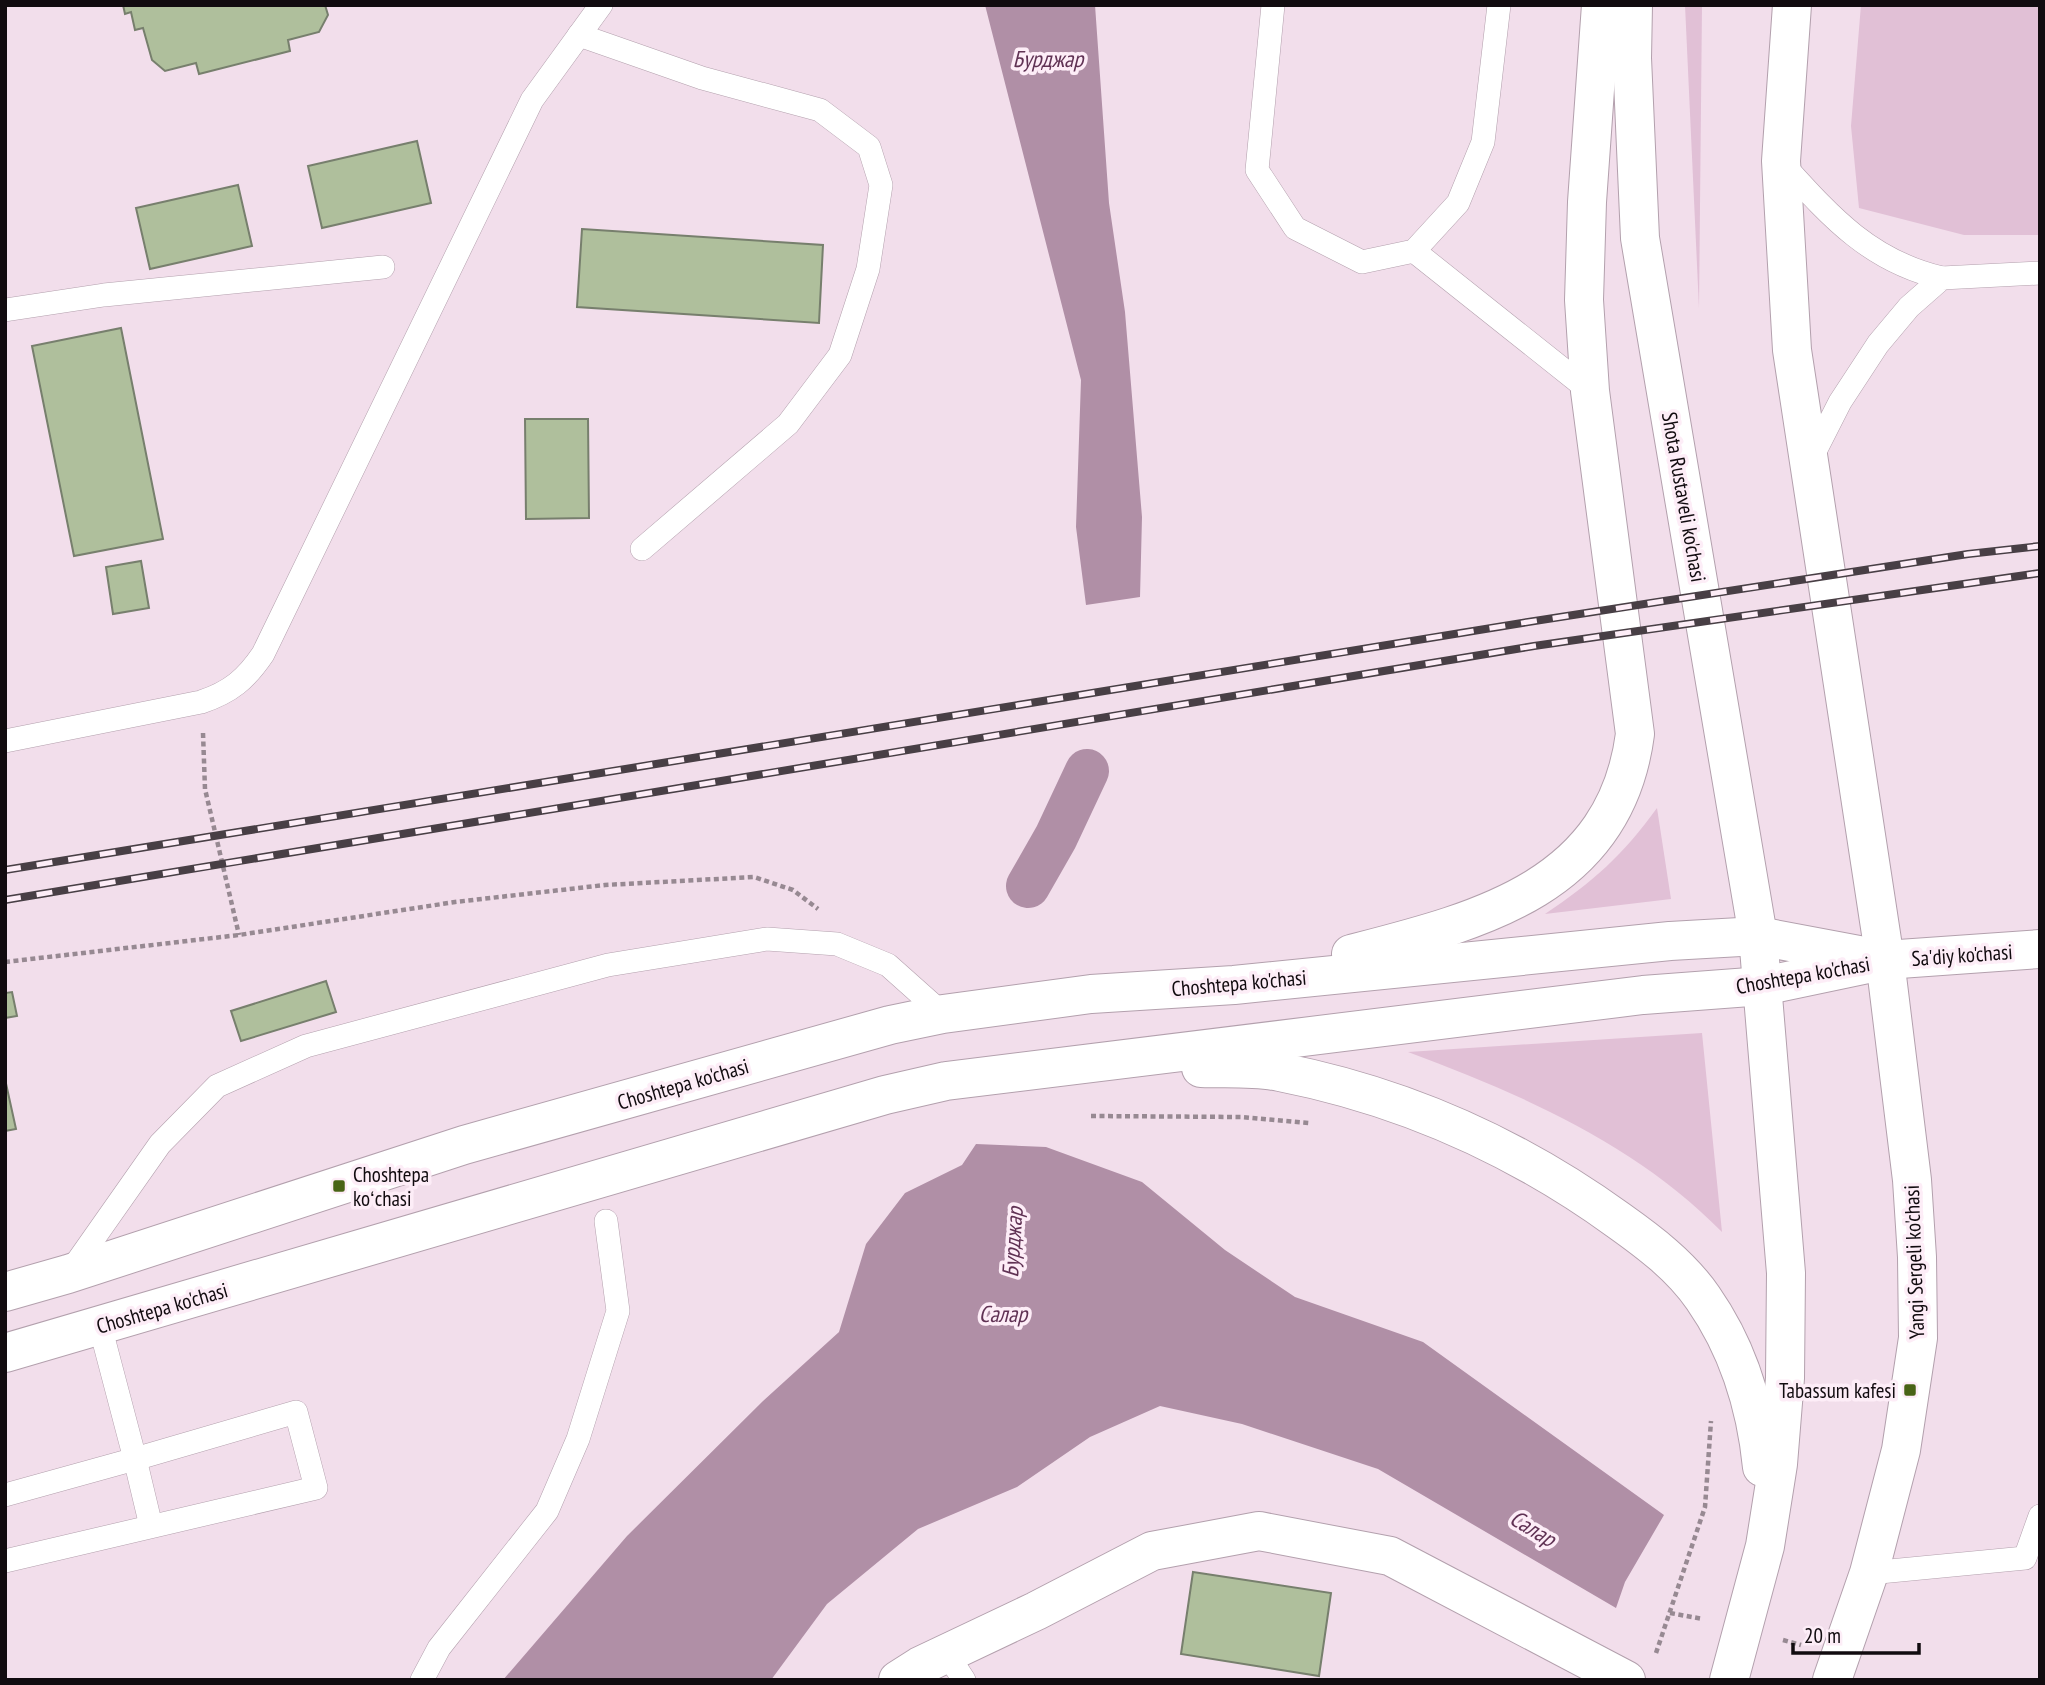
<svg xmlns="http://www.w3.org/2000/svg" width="2045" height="1685" viewBox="0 0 2045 1685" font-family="'PT Sans Narrow',sans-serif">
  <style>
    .green { fill: #e1c0d6 }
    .water { fill: #b08fa6 }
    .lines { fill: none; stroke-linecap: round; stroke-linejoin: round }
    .canal { stroke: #b08fa6; stroke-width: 44 }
    .building { fill: #afbf9c; stroke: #777f6d; stroke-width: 2 }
    .service-casing { stroke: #b3a0ad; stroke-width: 24 }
    .minor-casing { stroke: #b3a0ad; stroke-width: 40 }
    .primary-casing { stroke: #b3a0ad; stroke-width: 40 }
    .path { stroke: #978992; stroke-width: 4.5; stroke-dasharray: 5 3.5; stroke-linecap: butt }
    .service { stroke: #fff; stroke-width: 23 }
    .minor { stroke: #fff; stroke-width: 38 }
    .primary { stroke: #fff; stroke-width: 38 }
    .rail-casing { stroke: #483f45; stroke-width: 8 }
    .rail { stroke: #fdedf7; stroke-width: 5; stroke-dasharray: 16; stroke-linecap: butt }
    .poi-dot { fill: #496416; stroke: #fdedf7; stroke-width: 2.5 }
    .labels { text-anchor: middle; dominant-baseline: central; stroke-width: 7; stroke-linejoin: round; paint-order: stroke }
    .street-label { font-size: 21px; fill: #110b0f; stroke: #fdedf7 }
    .poi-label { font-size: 21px; fill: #110b0f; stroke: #fdedf7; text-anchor: start }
    .water-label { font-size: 23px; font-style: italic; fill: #603254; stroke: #fdedf7 }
  </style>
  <rect width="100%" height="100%" fill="#f2deeb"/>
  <g class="green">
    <path d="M1685,5H1702L1699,308Z"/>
    <path d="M1861,5H2040V235H1964L1859,208L1851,126Z"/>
    <path d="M1657,808L1671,899L1545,914C1593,882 1623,855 1657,808Z"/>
    <path d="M1702,1033L1722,1232C1636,1144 1521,1094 1408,1052Z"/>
  </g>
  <g class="water">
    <path d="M985,5H1095L1109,203L1125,312L1142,517L1140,597L1086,605L1076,527L1081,380Z"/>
    <path d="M976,1144L1046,1147L1142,1182L1225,1250L1295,1297L1423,1342L1664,1515L1625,1582L1616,1608L1378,1469L1242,1424L1160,1406L1090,1437L1017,1487L918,1529L827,1604L771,1680H503L627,1536L763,1401L839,1332L866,1244L905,1193L962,1165Z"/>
  </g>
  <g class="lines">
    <path class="canal" d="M1028,886L1056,837L1087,771"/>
  </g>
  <g class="building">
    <path d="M123,5H325L328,15L319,32L288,40L290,51L199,74L196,63L165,71L152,60L143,28L135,30L131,12L125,14Z"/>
    <path d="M417,141L431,203L322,228L308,166Z"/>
    <path d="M238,185L252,246L150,269L136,208Z"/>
    <path d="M582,229L823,245L819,323L577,307Z"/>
    <path d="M121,328L163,539L74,556L32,346Z"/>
    <path d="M525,419H588L589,518L526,519Z"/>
    <path d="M141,561L149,608L113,614L106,567Z"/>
    <path d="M326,981L336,1012L241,1041L231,1011Z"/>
    <path d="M12,992L17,1016L5,1018V993Z"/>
    <path d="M5,1079L16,1129L5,1131Z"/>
    <path d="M1193,1572L1331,1593L1319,1676L1181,1654Z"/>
  </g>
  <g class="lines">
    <g class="service-casing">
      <g id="service">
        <path d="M1273,5L1257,170L1295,228L1362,262L1414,251L1458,203L1483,142L1499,5"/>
        <path d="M579,35L702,78L820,110L869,147L881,185L868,269L840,355L788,424L642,549"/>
        <path d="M1781,162C1830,216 1869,261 1942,278"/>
        <path d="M1414,251L1590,391"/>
        <path d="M5,310L104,295L383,267"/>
        <path d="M1810,461L1840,402L1878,344L1909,307L1942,278L2040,273"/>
        <path d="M5,741L201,702C231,692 246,679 263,654L532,100L601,5"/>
        <path d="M70,1272L160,1144L217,1086L306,1046L608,965L767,939L837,944L888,965L943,1014"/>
        <path d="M5,1495L135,1459L151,1526"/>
        <path d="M5,1561L316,1488L296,1412L135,1459L100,1326"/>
        <path d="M1869,1573L2025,1558L2040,1516"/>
        <path d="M947,1654L964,1680"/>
        <path d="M422,1680L439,1648L547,1511L578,1439L618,1311L606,1221"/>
      </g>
    </g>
    <g class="minor-casing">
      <g id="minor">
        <path d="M1885,960L2040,949"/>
        <path d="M898,1680L920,1666L1036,1611L1152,1551L1259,1531L1390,1556L1626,1680"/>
      </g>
    </g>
    <g class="primary-casing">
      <g id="primary">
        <path d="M1633,5L1632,58L1640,238L1758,936L1786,1273L1785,1378L1778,1464L1765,1546L1729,1680"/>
        <path d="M1792,5L1781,161L1792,350L1885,960L1912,1180L1917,1257L1918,1338L1901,1450L1869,1573L1832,1680"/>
        <path d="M1351,954C1479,921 1615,888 1635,734L1590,391L1584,300L1587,202L1601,5"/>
        <path d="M1201,1068C1227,1069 1255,1067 1280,1072C1402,1096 1517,1147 1618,1220C1649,1242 1681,1266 1703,1298C1738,1348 1756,1407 1762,1467"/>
        <path d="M5,1292L68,1274L464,1145L890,1025L943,1014L1091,994L1234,985L1670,941L1758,936L1885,960"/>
        <path d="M5,1353L885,1095L946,1081L1643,995L1763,986L1868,964"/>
      </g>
    </g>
    <g class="path">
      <path d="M203,733L205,789L239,935"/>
      <path d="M5,962L239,935L455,902L605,885L754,877L793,890L818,909"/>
      <path d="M1091,1116L1241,1117L1309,1123"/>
      <path d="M1670,1613L1703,1619"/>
      <path d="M1783,1640L1801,1645"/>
      <path d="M1656,1653L1705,1507L1711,1421"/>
    </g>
    <use href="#service" class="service"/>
    <use href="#minor" class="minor"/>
    <use href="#primary" class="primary"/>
    <g class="rail-casing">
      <g id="rail">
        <path d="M5,870L1528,622L1968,554L2040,546"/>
        <path d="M5,900L1534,646L2040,573"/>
      </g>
    </g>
    <use href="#rail" class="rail"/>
  </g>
  <g class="poi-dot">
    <rect x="332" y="1179" width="14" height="14" rx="3.5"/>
    <rect x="1903" y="1383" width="14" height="14" rx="3.5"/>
  </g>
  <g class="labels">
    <g class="street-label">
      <text transform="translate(1684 497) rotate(80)">Shota Rustaveli ko'chasi</text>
      <text transform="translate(1962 955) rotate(-4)">Sa'diy ko'chasi</text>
      <text transform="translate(1803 975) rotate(-10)">Choshtepa ko'chasi</text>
      <text transform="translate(1239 983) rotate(-5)">Choshtepa ko'chasi</text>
      <text transform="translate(683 1084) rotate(-16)">Choshtepa ko'chasi</text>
      <text transform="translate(1914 1262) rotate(-92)">Yangi Sergeli ko'chasi</text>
      <text transform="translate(162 1308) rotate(-16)">Choshtepa ko'chasi</text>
    </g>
    <g class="poi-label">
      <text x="353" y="1174">Choshtepa<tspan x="353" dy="24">koʻchasi</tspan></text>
      <text x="1896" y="1390" text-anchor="end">Tabassum kafesi</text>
    </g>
    <g class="water-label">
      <text x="1048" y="58">Бурджар</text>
      <text transform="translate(1012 1242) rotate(-86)">Бурджар</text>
      <text x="1003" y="1313">Салар</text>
      <text transform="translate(1533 1528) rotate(31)">Салар</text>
    </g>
  </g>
  <rect width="2045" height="1685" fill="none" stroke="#110b0f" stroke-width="14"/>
  <path d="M1793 1643v10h126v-10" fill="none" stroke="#110b0f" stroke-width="3.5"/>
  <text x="1804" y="1643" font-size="21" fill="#110b0f" stroke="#fdedf7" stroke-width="5" paint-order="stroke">20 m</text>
</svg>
